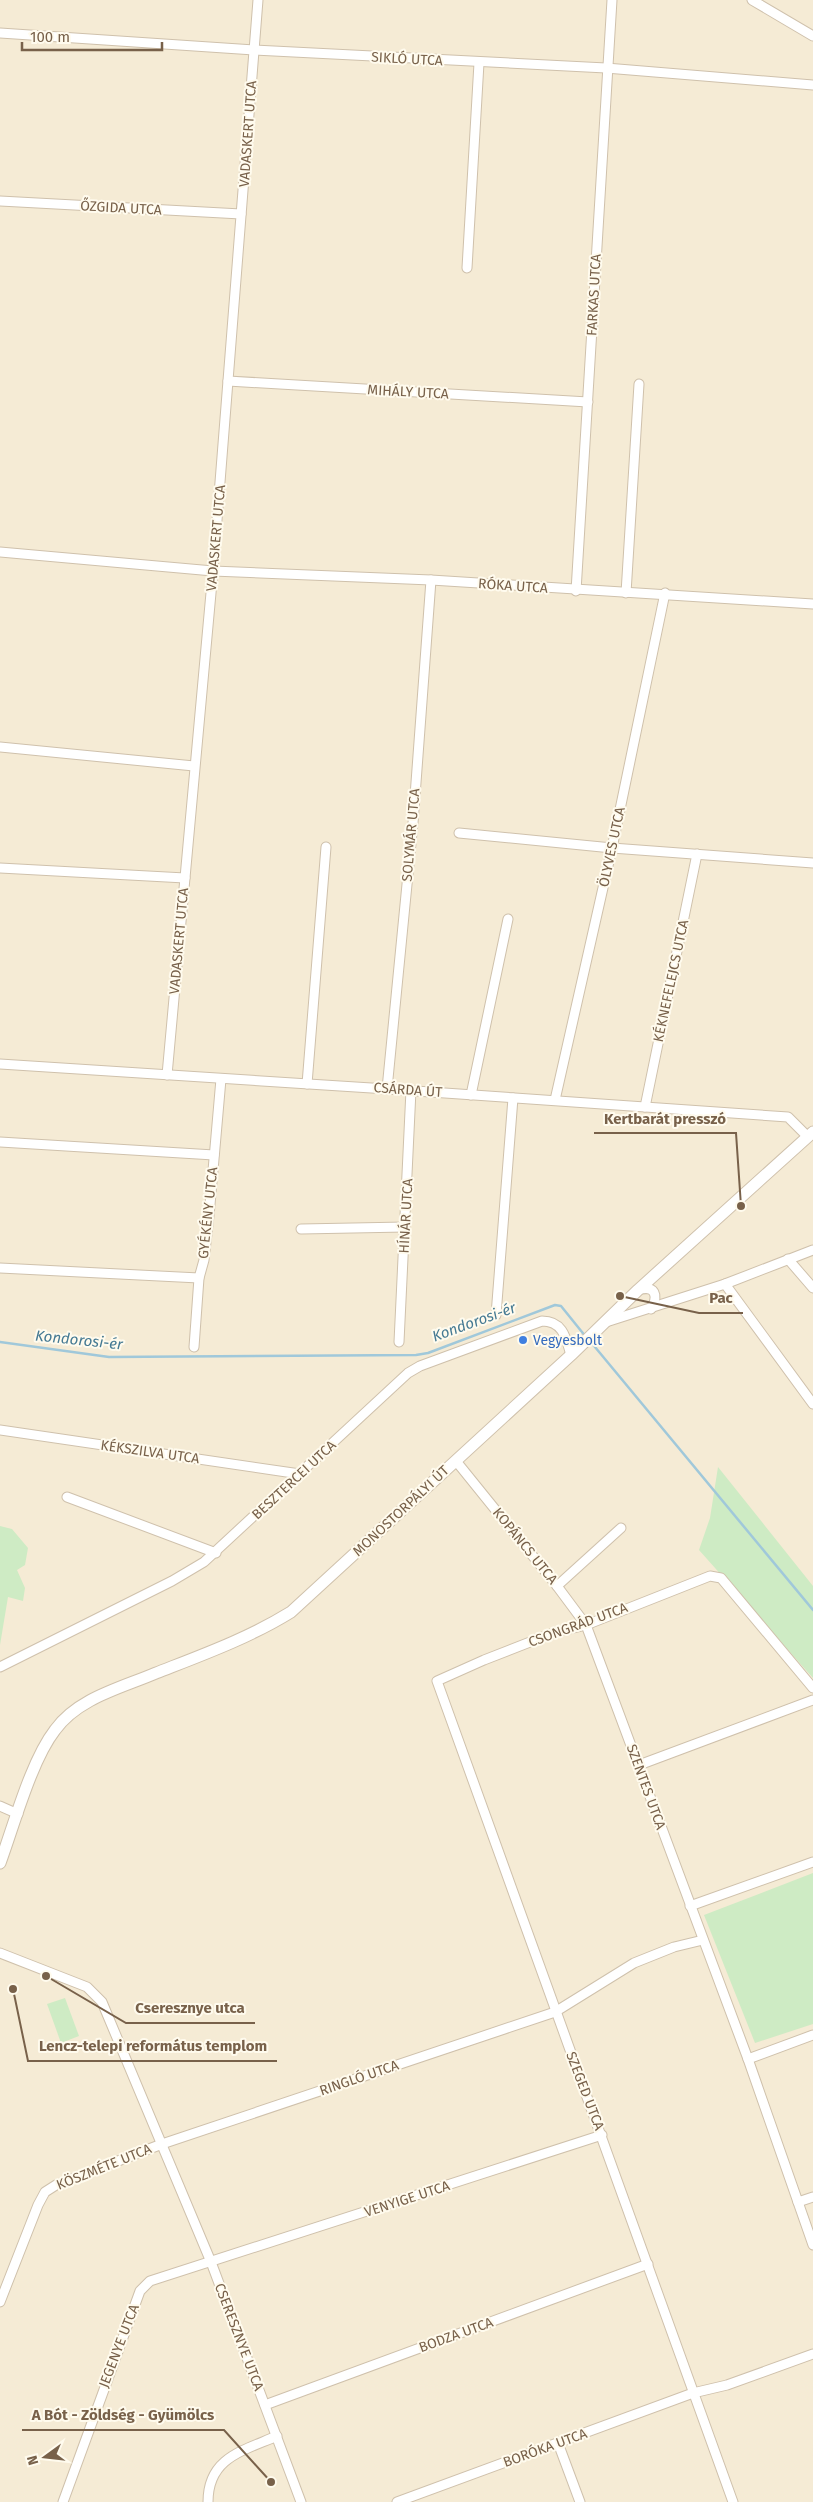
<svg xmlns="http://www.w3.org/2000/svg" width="813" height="2502" viewBox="0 0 813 2502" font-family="'Fira Sans',sans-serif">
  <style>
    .residential { fill: #f5ebd5 }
    .green { fill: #ceebc4 }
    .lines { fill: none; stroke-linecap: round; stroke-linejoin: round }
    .stream { stroke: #a0c8da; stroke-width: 2.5 }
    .minor-casing { stroke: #cfc1ac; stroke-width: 11 }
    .tertiary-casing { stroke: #cfc1ac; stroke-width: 13 }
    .minor { stroke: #fff; stroke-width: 9 }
    .tertiary { stroke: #fff; stroke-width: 11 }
    .shop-dot { fill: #3f7fe0; stroke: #fffbee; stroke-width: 2 }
    .labels { text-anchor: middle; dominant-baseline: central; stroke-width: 4; stroke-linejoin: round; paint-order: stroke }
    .street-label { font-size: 14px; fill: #78614a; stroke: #fffbee }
    .shop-label { font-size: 14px; fill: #366cbe; stroke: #fffbee; text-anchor: start }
    .water-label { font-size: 15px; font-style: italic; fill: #467a93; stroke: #fffbee }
    .leader { fill: none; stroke: #78614a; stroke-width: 2 }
    .callout-dot { fill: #78614a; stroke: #fffbee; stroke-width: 2 }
    .callout-label { font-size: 15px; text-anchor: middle; font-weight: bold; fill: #78614a; stroke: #fffbee; stroke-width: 4; stroke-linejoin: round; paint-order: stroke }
  </style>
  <rect width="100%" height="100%" fill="#fdf8e7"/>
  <rect class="residential" x="0" y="0" width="813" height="2502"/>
  <g class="green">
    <path d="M718,1467L813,1586V1678L699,1550L710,1518Z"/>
    <path d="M0,1526L12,1529L28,1548L25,1565L17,1570L25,1588L23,1601L8,1597L0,1645Z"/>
    <path d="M813,1873V2024L755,2043L704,1915Z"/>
    <path d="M65,1998L79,2036L61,2043L47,2004Z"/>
  </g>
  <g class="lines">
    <g class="stream">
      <path d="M590,1341L813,1610"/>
      <path d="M0,1342L109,1357L416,1355L428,1353L555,1305L561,1306L586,1337"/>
    </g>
    <g class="minor-casing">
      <g id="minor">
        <path d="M752,0L813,36"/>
        <path d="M0,33L254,50L606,68L813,85"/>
        <path d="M0,201L241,214"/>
        <path d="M467,268L479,63"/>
        <path d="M228,381L588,402"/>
        <path d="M0,552L213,571L431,580L813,604"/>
        <path d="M576,591L612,0"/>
        <path d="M626,593L639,384"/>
        <path d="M0,747L194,766"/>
        <path d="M459,833L612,848L813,863"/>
        <path d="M0,868L185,878"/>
        <path d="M0,1064L387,1089L788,1117L808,1137"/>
        <path d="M167,1075L213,571L258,0"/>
        <path d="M307,1084L326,847"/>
        <path d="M387,1089L413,823L431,580"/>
        <path d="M471,1095L508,919"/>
        <path d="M555,1100L612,848L665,593"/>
        <path d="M645,1107L697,854"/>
        <path d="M0,1142L214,1155"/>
        <path d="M301,1229L405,1227"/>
        <path d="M788,1259L813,1288"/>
        <path d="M0,1268L199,1278"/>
        <path d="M725,1284L813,1404"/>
        <path d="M638,1290C655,1285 659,1295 651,1309"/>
        <path d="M496,1315L513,1098"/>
        <path d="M606,1322L725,1284L813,1250"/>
        <path d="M399,1342L411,1090"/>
        <path d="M194,1347L199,1278L204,1260L209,1216L221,1079"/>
        <path d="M0,1430L300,1474"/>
        <path d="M456,1461L557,1586L586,1625L748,2059L813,2245"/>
        <path d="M67,1497L216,1553"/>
        <path d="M557,1586L621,1528"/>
        <path d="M0,1667L172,1581L204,1562L408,1373L420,1366L542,1321C563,1321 566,1338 571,1355"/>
        <path d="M639,1765L813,1700"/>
        <path d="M0,1806L18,1814"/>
        <path d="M690,1906L813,1862"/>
        <path d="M0,1953L87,1987L102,2002L211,2262L301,2502"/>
        <path d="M748,2059L813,2035"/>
        <path d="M798,2202L813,2197"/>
        <path d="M0,2302L38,2205L45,2192L56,2185L162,2144L555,2012L634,1963L674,1947L703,1940"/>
        <path d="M265,2405L648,2264"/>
        <path d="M558,2443L580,2502"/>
        <path d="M63,2502L140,2291L150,2281L602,2135"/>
        <path d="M208,2502C208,2458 242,2451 277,2436"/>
        <path d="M397,2502L693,2393L727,2385L813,2354"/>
        <path d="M733,2502L437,1681L484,1660L553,1633L586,1625L710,1576L721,1578L813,1688"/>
      </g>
    </g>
    <g class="tertiary-casing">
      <path id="tertiary" d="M0,1863C14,1825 31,1761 55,1730C78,1698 121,1688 156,1673C202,1655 249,1638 291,1612L571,1355L638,1290L813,1132"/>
    </g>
    <use href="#minor" class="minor"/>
    <use href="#tertiary" class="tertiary"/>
  </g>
  <circle class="shop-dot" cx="523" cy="1340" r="5"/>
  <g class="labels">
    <g class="street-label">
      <text transform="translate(407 59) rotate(3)">SIKLÓ UTCA</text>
      <text transform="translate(248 134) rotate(-86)">VADASKERT UTCA</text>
      <text transform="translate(121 208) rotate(3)">ŐZGIDA UTCA</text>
      <text transform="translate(594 295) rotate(-87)">FARKAS UTCA</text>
      <text transform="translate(408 392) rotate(3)">MIHÁLY UTCA</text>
      <text transform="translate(216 538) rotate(-85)">VADASKERT UTCA</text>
      <text transform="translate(513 586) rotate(4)">RÓKA UTCA</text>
      <text transform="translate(411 835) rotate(-85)">SOLYMÁR UTCA</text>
      <text transform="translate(612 847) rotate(-78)">ÖLYVES UTCA</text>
      <text transform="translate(179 941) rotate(-85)">VADASKERT UTCA</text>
      <text transform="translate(671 981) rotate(-78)">KÉKNEFELEJCS UTCA</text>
      <text transform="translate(408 1090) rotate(4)">CSÁRDA ÚT</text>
      <text transform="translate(208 1213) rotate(-84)">GYÉKÉNY UTCA</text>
      <text transform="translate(406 1216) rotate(-87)">HÍNÁR UTCA</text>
      <text transform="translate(150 1452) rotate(8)">KÉKSZILVA UTCA</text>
      <text transform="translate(294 1480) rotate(-43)">BESZTERCEI UTCA</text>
      <text transform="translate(401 1511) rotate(-43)">MONOSTORPÁLYI ÚT</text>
      <text transform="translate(525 1546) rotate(51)">KOPÁNCS UTCA</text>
      <text transform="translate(578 1625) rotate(-20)">CSONGRÁD UTCA</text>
      <text transform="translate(646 1787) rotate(70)">SZENTES UTCA</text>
      <text transform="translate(359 2078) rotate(-19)">RINGLÓ UTCA</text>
      <text transform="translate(585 2091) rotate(69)">SZEGED UTCA</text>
      <text transform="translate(104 2167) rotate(-22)">KÖSZMÉTE UTCA</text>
      <text transform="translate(407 2199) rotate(-18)">VENYIGE UTCA</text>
      <text transform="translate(456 2335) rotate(-20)">BODZA UTCA</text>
      <text transform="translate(239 2337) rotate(69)">CSERESZNYE UTCA</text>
      <text transform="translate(119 2346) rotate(-69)">JEGENYE UTCA</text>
      <text transform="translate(545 2448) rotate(-20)">BORÓKA UTCA</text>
    </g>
    <g class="shop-label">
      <text x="533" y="1340">Vegyesbolt</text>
    </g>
    <g class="water-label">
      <text transform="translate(474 1322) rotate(-20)">Kondorosi-ér</text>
      <text transform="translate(79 1340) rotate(6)">Kondorosi-ér</text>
    </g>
  </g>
  <path class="leader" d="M741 1206L736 1133H594M620 1296L699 1313H743M46 1976L126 2023H255M13 1989L28 2061H277M271 2482L224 2430H22"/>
  <g class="callout-dot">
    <circle cx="741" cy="1206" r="5"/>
    <circle cx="620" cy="1296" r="5"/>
    <circle cx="46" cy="1976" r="5"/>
    <circle cx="13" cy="1989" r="5"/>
    <circle cx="271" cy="2482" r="5"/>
  </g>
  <g class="callout-label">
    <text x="665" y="1124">Kertbarát presszó</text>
    <text x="721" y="1303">Pac</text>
    <text x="190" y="2013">Cseresznye utca</text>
    <text x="153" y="2051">Lencz-telepi református templom</text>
    <text x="123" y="2420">A Bót - Zöldség - Gyümölcs</text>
  </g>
  <g transform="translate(45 2457) rotate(255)" stroke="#fffbee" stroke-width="4" paint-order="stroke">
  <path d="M0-4L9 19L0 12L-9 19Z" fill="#78614a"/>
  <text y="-8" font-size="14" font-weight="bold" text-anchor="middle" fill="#78614a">N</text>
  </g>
  <path d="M22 42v8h140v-8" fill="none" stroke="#78614a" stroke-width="2.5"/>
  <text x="30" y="42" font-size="15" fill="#78614a" stroke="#fffbee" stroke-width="4" paint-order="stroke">100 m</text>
</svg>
